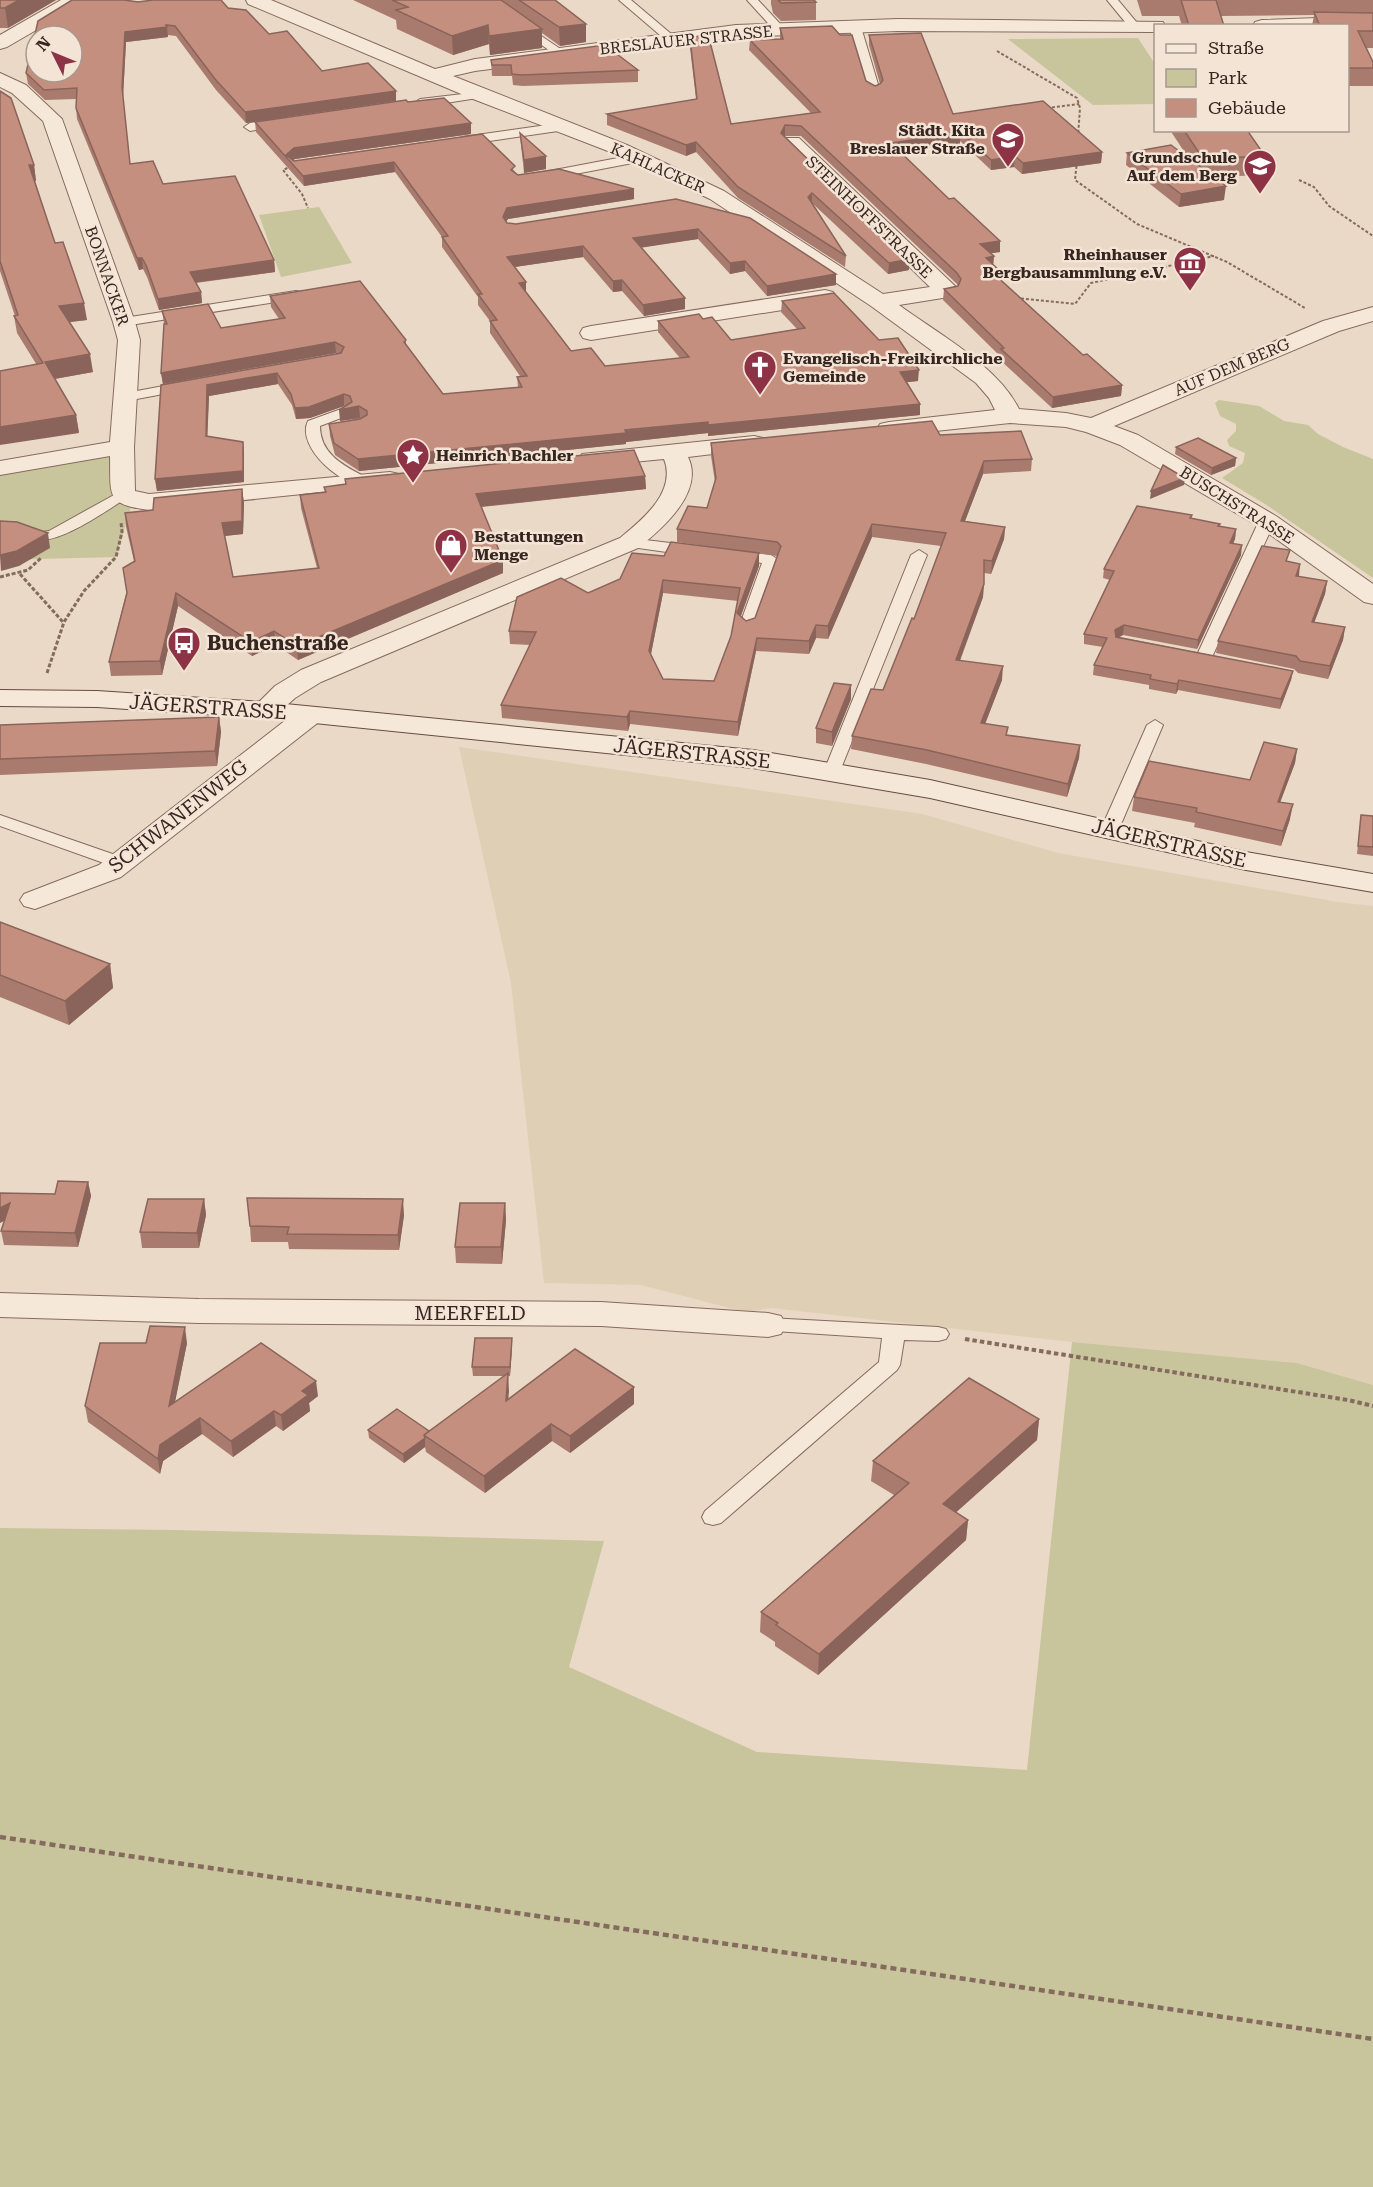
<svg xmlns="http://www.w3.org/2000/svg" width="1373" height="2187" viewBox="0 0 1373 2187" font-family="'Roboto Serif',serif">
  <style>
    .farmland { fill: #dfd0b5 }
    .green { fill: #c8c49c }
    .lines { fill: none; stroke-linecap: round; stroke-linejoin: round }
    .lane-casing { stroke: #856b5e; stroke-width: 2 }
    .street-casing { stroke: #856b5e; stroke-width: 2 }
    .secondary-casing { stroke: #664c41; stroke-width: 2 }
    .path-far3 { stroke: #856b5e; stroke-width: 2; stroke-dasharray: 3 2; stroke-linecap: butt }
    .path-far2 { stroke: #856b5e; stroke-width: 3; stroke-dasharray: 4 2; stroke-linecap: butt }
    .path-far1 { stroke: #856b5e; stroke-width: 4; stroke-dasharray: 4.5 3; stroke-linecap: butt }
    .path { stroke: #856b5e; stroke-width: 4.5; stroke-dasharray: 6 4; stroke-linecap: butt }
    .lane { fill: #f6e8d9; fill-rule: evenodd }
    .street { fill: #f6e8d9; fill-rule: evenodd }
    .secondary { fill: #f6e8d9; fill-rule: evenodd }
    .wall { fill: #a97b6e; fill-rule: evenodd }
    .shaded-wall { fill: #8a645a }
    .building { fill: #c58f80; stroke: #8a645a; stroke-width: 1.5; fill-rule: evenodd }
    .labels { text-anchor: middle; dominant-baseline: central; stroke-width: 5; stroke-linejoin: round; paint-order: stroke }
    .far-street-label { font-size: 16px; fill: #362620; stroke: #f3e4d6 }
    .far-poi-label { font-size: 16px; font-weight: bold; fill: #362620; stroke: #f3e4d6; text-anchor: end }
    .poi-label { font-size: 20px; font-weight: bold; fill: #362620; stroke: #f3e4d6; text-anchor: start }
    .street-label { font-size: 20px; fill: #362620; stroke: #f3e4d6 }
  </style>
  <rect width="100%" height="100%" fill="#ead9c7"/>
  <path class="farmland" d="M459,747L923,814L1058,853L1338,902L1373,906V1385L1297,1363L1072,1342L772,1308L745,1312L641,1285L544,1283L511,983Z"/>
  <g class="green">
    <path d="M1138,38L1155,64V104L1093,105L1008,39Z"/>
    <path d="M319,207L352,263L281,277L259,215Z"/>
    <path d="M1219,400L1259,406L1284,421L1308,425L1318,434L1343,447L1373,459V578L1265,504L1222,478L1243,463L1245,453L1229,446L1227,440L1236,431V424L1220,416L1215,403Z"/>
    <path d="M122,447L133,500L116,557L0,560V468Z"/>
    <path d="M1072,1342L1297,1363L1373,1385V2187H0V1528L174,1530L604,1541L569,1667L757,1752L1027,1770Z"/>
  </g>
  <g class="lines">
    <g class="lane-casing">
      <g id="lane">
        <path d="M619,0H631L676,38V42H668Z"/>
        <path d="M747,0H758L784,28V32H776Z"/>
        <path d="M1107,0H1118L1138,24V28H1130Z"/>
        <path d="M522,23L565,52V56H557L518,28V24Z"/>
        <path d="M855,24L861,27L880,91L878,93L874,94L868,91L849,27Z"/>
        <path d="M480,92L486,95L484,97L420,107L414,103L420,99Z"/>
        <path d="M281,118L285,119V125L250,131L244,127L250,123Z"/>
        <path d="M561,123L567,127L565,130L462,145L456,141L462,137Z"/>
        <path d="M639,154L643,155V161L544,180L538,176L544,172Z"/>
        <path d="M296,291L301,292L303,295L301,298L124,326L117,322L124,318Z"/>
        <path d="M185,382L192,386L190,389L126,401L119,397L126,393Z"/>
        <path d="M344,408L349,409L351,412L349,415L320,426C320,455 345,466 367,478L369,481L367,484C345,490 295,447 308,421Z"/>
        <path d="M123,490L130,494L128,497C112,507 48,553 33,536L36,533L49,531Z"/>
        <path d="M1267,516L1275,521L1212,657L1204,662L1198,660L1196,657L1259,521Z"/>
        <path d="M629,538L695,546L703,551L695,556L624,546L621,543Z"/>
        <path d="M733,550L771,555L779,560L755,627L747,632L739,627L762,563L728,558L725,555L728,552Z"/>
        <path d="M919,550L927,555L840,771L838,775H826L824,771L911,555Z"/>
        <path d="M1155,720L1163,725L1119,829L1116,833H1104L1101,829L1147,725Z"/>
        <path d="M0,815L127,859L130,863L127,867H115L0,826Z"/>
        <path d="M768,1318L938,1327L946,1329L949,1334L946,1339L938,1341L904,1340L900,1365L897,1370L721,1523L713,1525L705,1523L702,1517L705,1511L879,1362L882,1338L760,1330L757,1325L760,1320Z"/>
      </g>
    </g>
    <g class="street-casing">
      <g id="street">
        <path d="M61,0H83L81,4L7,47L0,49V35Z"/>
        <path d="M246,0H271L435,69L475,59L736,25L898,19L1163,22L1165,26H1156V32L898,31L736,37L475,71L453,76L627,145L724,191L883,294L930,287L782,142L785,138H799L955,286L958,291L955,296L899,305C937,333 998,366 1019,409L1066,413L1091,418L1323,321L1373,307V321L1339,331L1114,426L1138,435L1276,516L1373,584V604L1364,602L1258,526L1120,445L1086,432L1066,427L1010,423L889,436L880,434L877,429L880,424L889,422L995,410L989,398L976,383L871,306L710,199L613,153L473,99L248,4Z"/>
        <path d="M1373,16V28L1253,26L1255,22L1262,20Z"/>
        <path d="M0,73L26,85L62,119L135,322L140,340L134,447L135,491L149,494L390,472L399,474L402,479L399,484L149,510C105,504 111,496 110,456L0,475V461L110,442L118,340L113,322L43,121L12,93L0,87Z"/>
        <path d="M825,290L833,292L836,297L833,302L591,340L583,338L580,333L583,328L591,326Z"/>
        <path d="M754,436L763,438L766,443L763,448L688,457C705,492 662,529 638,548L321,682L295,698L275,716L265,718L255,716L251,710L275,686L301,670L620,538C642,520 677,492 664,459L591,466L582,464L579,459L582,454Z"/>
        <path d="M310,707L320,709L324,715L320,721L121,877L35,909L24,906L20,900L24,894L99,865L300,709Z"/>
        <path d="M0,1293L199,1299L601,1302L768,1313L781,1316L786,1325L781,1334L768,1337L601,1326L199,1323L0,1317Z"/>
      </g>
    </g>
    <g class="secondary-casing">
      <path id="secondary" d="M0,690L97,691L265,702L753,750L930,780L1246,852L1373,874V892L1246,870L930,798L753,768L265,718L97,707L0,706Z"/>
    </g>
    <g class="path-far3">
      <path d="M997,51L1077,98L1080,108L1078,136"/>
      <path d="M1047,108L1079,104"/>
      <path d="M1077,161L1075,180L1137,224L1227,262L1305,308"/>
      <path d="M292,166L283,170L302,194L308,208"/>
      <path d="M1299,180L1314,187L1329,206L1373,236"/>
      <path d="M1016,298L1075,304L1091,283L1214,256"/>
    </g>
    <g class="path-far2">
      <path d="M20,574L63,622"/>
      <path d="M0,577L28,570L41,558"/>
      <path d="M47,673L64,622L84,591L116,557L122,532L121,522"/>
    </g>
    <path class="path-far1" d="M965,1339L1348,1400L1373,1406"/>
    <path class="path" d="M0,1837L1373,2039"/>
    <use href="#lane" class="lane"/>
    <use href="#street" class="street"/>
    <use href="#secondary" class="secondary"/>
  </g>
  <g class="wall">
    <path d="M0,0H56L8,28H0Z"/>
    <path d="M353,0H555L586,24V42L560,46L542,33V48L490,55L489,44L453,55L397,29L396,20Z"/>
    <path d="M771,0H814L816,2V20L781,21L773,13L771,4Z"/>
    <path d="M1137,0H1373V48H1366L1373,62V86H1347V26H1312L1314,15L1221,16L1224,26H1182L1179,16H1142Z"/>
    <path d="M138,2L228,8L269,34L322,71L396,101L246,123L216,90L176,36L168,35V37L126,42L123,97L130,164L163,184L274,260L275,272L196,283L201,292L202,303L159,310L147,277L143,269L139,270L77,119L76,108V99L45,100L28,84L26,73Z"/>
    <path d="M780,28L875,86L880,84L869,45V35L953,114L1102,152L1101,163L1022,174L1014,167L991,170L960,141V144L900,152L1000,252L990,253L994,256L993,264L1001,272V280L1083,355L1122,385L1121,396L1052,408L1000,360L1001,357L943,300L944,289L958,286L957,284L801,136H785L784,137L909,270L888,274L812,203L846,256L845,267L738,198L696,152L686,156L607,125V114L696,99L690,48V38L731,124L811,113L749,50L750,40L780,39Z"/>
    <path d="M491,60L638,70V82L523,86L513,85L512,76H492Z"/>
    <path d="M0,91L34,165L36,181H35L55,243L87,320L70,322L93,372L55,379L76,415L79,433L17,333L14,316H15L0,271Z"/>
    <path d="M408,102L471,123V134L295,159L293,160L294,161L482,134L518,175L634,199L508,219L506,221L507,223L516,224L676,199L836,274V285L767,296L745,271L730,274L698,239L641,247L685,309L644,316L622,291L613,292L583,257L514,267L526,293L571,351L605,366L680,358L658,332V321L703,319L731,340L797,329L781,312L782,301L918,381L907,382L920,404V415L708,436V433L626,442V444L359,471L335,455L330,436L329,424L361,418L340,421L345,406H344L310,418L296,419L292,405L278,384L209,396L207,436L243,442L244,454V482L157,491L155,479L161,385L337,354L336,353L163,384L161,373L164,324L162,311L221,328L279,319L271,307L270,296L406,340V346L443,394L518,387L517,377L520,376L490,333V321L478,305V297L442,247V237L395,172L304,186L256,132L255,122Z"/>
    <path d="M1170,130H1247L1265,156L1262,175L1214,177L1224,200L1179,207L1126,165L1127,153L1189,159Z"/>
    <path d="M520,133L546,156V169L524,173L521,145Z"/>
    <path d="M940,435L1032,459L1031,471L983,474L965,521L1005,527L1004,539L991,574L984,573L983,597L960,661L1002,680L985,724L1008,735L1080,745L1079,758L1067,797L926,764L851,749L852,736L883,690L914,619L941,546L872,537L828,639L816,638L809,654L756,651L738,736L630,724L628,731L502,718L501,705L530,645L510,644L509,631L588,593L620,579L759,566L741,616L746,621L755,618L777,556L677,542V529L707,508L715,482L711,456V443ZM663,593L738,601L731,636L714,681L663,679L651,654Z"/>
    <path d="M1176,447L1236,458L1235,466L1211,475L1175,454Z"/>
    <path d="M645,476L646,489L482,507L503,573L298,660L276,645L252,656L178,606L162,675L111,676L109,662L126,594L134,561L126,527L125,513L153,510L242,489L244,503L243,534L225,536L233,577L317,568L301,508L300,495L325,492L324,487L345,484V479Z"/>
    <path d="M1192,515L1191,519L1220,524L1219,527L1236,529L1235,539L1233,544L1241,555L1197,649L1123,635L1119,637L1293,671L1291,680L1280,709L1178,690L1176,694L1149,689V685L1093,675L1094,665L1103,647L1084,644V634L1110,580L1103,578L1104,569Z"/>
    <path d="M1289,561L1298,577L1327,581L1325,594L1314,622L1345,627L1343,640L1328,679L1298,673L1294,669L1216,653L1218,641Z"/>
    <path d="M851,699L832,746L816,743V728Z"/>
    <path d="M219,717L221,732L217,766L0,775V725Z"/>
    <path d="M1297,749L1295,763L1280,802L1290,819L1281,846L1194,827L1195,823L1132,811L1134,797L1250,780Z"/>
    <path d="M1361,815L1373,816V856L1357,854Z"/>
    <path d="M0,922L110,964L113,988L69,1025L0,997Z"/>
    <path d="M88,1182L91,1196L78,1247L4,1245L1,1231L5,1221L55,1194Z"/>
    <path d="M204,1199L206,1215L199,1248H142L140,1232Z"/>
    <path d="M505,1203L506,1220L502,1264L456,1263L455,1247Z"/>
    <path d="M404,1215L399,1250L289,1249L288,1242H251L250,1226Z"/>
    <path d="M187,1343L175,1401L318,1396L309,1403L310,1411L283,1431L276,1426L233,1457L202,1434L163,1461L160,1474L88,1422L85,1406Z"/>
    <path d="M512,1346L510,1376H508V1399L634,1387V1404L570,1453L552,1441L485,1493L426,1452L425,1447L404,1463L369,1438L368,1430L429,1431L505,1376H473L472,1367Z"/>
    <path d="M1039,1419L1037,1440L956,1512L968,1520L966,1540L818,1675L775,1646V1642L760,1632L761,1612L894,1495L871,1481L873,1461Z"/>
  </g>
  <g class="shaded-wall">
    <path d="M19,0H56L8,28L5,8Z"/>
    <path d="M586,24V42L560,46L559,27Z"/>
    <path d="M488,25L489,44L453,55L452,36Z"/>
    <path d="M167,27L168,37L126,42L123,97L122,87L125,32Z"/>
    <path d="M542,29V48L490,55L489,36Z"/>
    <path d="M396,91V101L246,123L245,112Z"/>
    <path d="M471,123V134L295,159L291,162L286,155L294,148Z"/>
    <path d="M785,125V136L780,144L781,133Z"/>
    <path d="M960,133V144L891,153V143Z"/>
    <path d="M696,142V152L686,156V145Z"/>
    <path d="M1102,152L1101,163L1022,174L1023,163Z"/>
    <path d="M546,156V169L524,173V160Z"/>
    <path d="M1015,156L1014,167L991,170V160Z"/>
    <path d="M394,162L395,172L304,186L303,176Z"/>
    <path d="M29,165H34L36,181L31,182Z"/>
    <path d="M1226,186L1224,200L1179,207L1181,194Z"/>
    <path d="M634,189V199L508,219L503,227V217L507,208Z"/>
    <path d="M812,193V203L808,197Z"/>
    <path d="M698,229V239L633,249V238Z"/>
    <path d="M1000,241V252L980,255V244Z"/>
    <path d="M583,246V257L508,268L507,257Z"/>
    <path d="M994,256L993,267L986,258Z"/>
    <path d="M137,258H142L143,269L139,270Z"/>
    <path d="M910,259L909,270L888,274L889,263Z"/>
    <path d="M274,260L275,272L191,283L190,272Z"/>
    <path d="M745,261V271L730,274V263Z"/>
    <path d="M1001,272L1000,283L993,273Z"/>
    <path d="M836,274V285L767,296V286Z"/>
    <path d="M622,280V291L613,292V281Z"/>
    <path d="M526,282V293L519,283Z"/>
    <path d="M201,292L202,303L159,310L158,299Z"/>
    <path d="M685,298V309L644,316L643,305Z"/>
    <path d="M84,303L87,320L61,323L59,306Z"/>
    <path d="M335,342L336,353L163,384L161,373Z"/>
    <path d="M90,354L93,372L48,380L45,362Z"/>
    <path d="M919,370L918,381L900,383V372Z"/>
    <path d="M277,373L278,384L209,396L207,447L206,436L207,385Z"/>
    <path d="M1122,385L1121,396L1052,408L1053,397Z"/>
    <path d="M344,394V406L310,418L296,419L295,408Z"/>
    <path d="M920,404V415L708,436V425Z"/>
    <path d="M359,406L360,418L340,421L339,410Z"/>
    <path d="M76,415L79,433L0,445V427Z"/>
    <path d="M708,422V433L626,442V444L359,471L358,459Z"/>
    <path d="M243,442L244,454V482L157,491L155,479Z"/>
    <path d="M1236,458L1235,466L1211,475L1212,468Z"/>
    <path d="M984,461L983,474L960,534L961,521Z"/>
    <path d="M645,476L646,489L477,507L476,494Z"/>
    <path d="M1185,478L1184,485L1150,499L1151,491Z"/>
    <path d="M242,489L244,503L243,534L224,536L222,523Z"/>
    <path d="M872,524V537L828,639V626Z"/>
    <path d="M1005,527L1004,539L991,574L992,561Z"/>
    <path d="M1236,529L1235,539L1229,553L1230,543Z"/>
    <path d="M48,533L50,548L19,566L1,571L0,555Z"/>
    <path d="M1242,545L1241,555L1197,649L1198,640Z"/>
    <path d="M759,553V566L737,626V613Z"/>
    <path d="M503,560V573L298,660L297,646Z"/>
    <path d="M1300,564L1299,576H1296Z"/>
    <path d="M663,580V593L649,664V651Z"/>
    <path d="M1327,581L1325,594L1310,634L1312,622Z"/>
    <path d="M984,584L983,597L955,673L956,660Z"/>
    <path d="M176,593L178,606L162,675L160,661Z"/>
    <path d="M816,625V638L809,654V641Z"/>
    <path d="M1124,625L1123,635L1114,640L1115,630Z"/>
    <path d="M1345,627L1343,640L1328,679L1330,666Z"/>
    <path d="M274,631L276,645L252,656L251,642Z"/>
    <path d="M757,638L756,651L738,736V722Z"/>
    <path d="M1003,666L1002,680L980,737L981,723Z"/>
    <path d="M1293,671L1291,680L1280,709L1281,699Z"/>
    <path d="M1179,680L1178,690L1176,694L1177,684Z"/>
    <path d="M851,685V699L832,746V732Z"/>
    <path d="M630,711V724L628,731L627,717Z"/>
    <path d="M219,717L221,732L217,766L215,751Z"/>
    <path d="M1080,745L1079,758L1067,797L1068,784Z"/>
    <path d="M1297,749L1295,763L1275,816L1278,802Z"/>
    <path d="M1293,804L1290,819L1281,846L1283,831Z"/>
    <path d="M110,964L113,988L69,1025L65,1001Z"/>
    <path d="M88,1182L91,1196L78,1247L75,1233Z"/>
    <path d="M204,1199L206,1215L199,1248L197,1233Z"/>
    <path d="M403,1199L404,1215L399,1250L398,1235Z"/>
    <path d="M10,1203L12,1217L0,1223V1208Z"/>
    <path d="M505,1203L506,1220L502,1264L501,1247Z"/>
    <path d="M185,1327L187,1343L171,1422L169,1406Z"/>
    <path d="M512,1338V1346L510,1376V1367Z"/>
    <path d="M508,1373L509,1391L507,1418L506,1401Z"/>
    <path d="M316,1381L318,1396L309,1403L310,1411L283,1431L281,1415L302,1391Z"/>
    <path d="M634,1387V1404L570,1453V1436Z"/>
    <path d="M274,1411L276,1426L233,1457L231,1441Z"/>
    <path d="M200,1418L202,1434L163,1461L160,1474L158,1459L160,1445Z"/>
    <path d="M1039,1419L1037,1440L942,1525L943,1504Z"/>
    <path d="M551,1424L552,1441L485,1493L484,1476Z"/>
    <path d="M425,1438V1447L404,1463L403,1454Z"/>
    <path d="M968,1520L966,1540L818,1675L819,1654Z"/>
  </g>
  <g class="building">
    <path d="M0,0H19L5,8H0Z"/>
    <path d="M72,0H124L138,2L153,0H221L228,8L246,10L269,34L287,31L322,71L368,63L396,91L245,112L215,79L175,26L166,25L167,27L125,32L122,87L130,164L153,161L163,184L235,176L274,260L190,272L201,292L158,299L146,265L142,258H137L76,108L77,88L44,90L26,73L38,21ZM36,36H72V72H36Z"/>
    <path d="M392,0H501L542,29L489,36L488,25L452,36L396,10L408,7Z"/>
    <path d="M519,0H555L586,24L559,27Z"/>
    <path d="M778,0H814L816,2L781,3Z"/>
    <path d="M1181,0H1216L1224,26H1189Z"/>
    <path d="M1314,12L1373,13V31H1358L1373,62V68H1347V26H1320Z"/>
    <path d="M832,26L840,35H852L866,81L875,86L880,84L883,80L869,35L921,33L953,114L1043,101L1102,152L1023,163L1015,156L991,160L958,129L960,133L891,143L949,199L954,198L1000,241L980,244L994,256L986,258L1001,272L993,273L1083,355L1087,354L1122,385L1053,397L1001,349L1004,348L944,289L958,286L961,279L957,273L801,126L785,125L781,133L910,259L889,263L812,193L808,197L846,256L738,187L696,142L686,145L607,114L697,99L690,38L708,34L731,124L820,112L750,40L783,39L780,28Z"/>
    <path d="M605,45L638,70L522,75L512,74L511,65H492L491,60Z"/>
    <path d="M0,91L11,98L34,165H29L55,243L63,242L84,303L59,306L90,354L45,362L76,415L0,427V371L43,363L14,316L18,315L0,261Z"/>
    <path d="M444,98L471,123L294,148L286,155L294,161L482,134L515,166L511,170L518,175L559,169L634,189L507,208L503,217L507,223L516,224L676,199L750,218L836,274L767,286L745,261L730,263L698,229L633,238L685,298L643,305L622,280L613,281L583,246L507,257L526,282L519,283L571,351L591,348L605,366L689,357L658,321L699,314L703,319L712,317L731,340L805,328L782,301L834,293L879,340L898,338L919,370L900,372L920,404L708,425V422L625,430L626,433L358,459L334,443L329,424L360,419L367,415V411L359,406L339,410L352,402L350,396L344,394L309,407L295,408L291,394L277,373L207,385L206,436L243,442V471L155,479L161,385L341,353L344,347L335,342L161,373L164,324H167L162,311L208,304L221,328L285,318L270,296L360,281L406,340L404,342L443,394L522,387L517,377L527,376L490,321L497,320L478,294H482L442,237L448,236L394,162L303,176L255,122L406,100L408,102Z"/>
    <path d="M1184,130H1247L1265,156L1203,159Z"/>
    <path d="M520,133L546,156L524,160Z"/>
    <path d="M1171,145L1226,186L1181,194L1127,153Z"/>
    <path d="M932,421L940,435L1021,431L1032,459L984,461L961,521L1005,527L992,561L984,560V584L956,660L1003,666L981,723L1008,727L1006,735L1080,745L1068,784L927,750L852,736L871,689L883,690L912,618L914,619L946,533L872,524L828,626L816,625L809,641L757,638L738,722L630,711L627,717L501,705L536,632L509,631L517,597L561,578L588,593L620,579L632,553L664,556L671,542L759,553L737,613L746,621L755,618L781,546L777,542L677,529L688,506L707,508L716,478L711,443ZM663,580L740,588L731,636L714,681L663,679L649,651Z"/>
    <path d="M1198,438L1236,458L1212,468L1176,447Z"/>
    <path d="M634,450L645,476L476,494L503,560L297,646L274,631L251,642L176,593L160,661L109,662L127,593L123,568L135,561L125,513L153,510L154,498L242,489V521L222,523L233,577L319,568L300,495L326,492L324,487L346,484L345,479Z"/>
    <path d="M1163,465L1185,478L1151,491Z"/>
    <path d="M1137,506L1192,515L1190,518L1220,524L1218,526L1236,529L1230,543L1242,545L1198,640L1124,625L1115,630L1116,637L1293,671L1281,699L1179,680L1177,684L1150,679L1151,675L1094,665L1107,638L1084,634L1114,571L1104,569Z"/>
    <path d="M0,521L17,522L48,533L17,551L0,555Z"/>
    <path d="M1262,546L1290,550L1286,561L1300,564L1296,576L1327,581L1312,622L1345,627L1330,666L1300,661L1296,656L1218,641Z"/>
    <path d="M834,683L851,685L832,732L816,728Z"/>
    <path d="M219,717L215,751L0,759V725Z"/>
    <path d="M1264,742L1297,749L1278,802L1293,804L1283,831L1196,812L1197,808L1134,797L1149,761L1250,780Z"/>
    <path d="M1361,815L1373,816V847L1358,846Z"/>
    <path d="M0,922L110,964L65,1001L0,975Z"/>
    <path d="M58,1181L88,1182L75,1233L1,1231L10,1203L0,1208V1193L55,1194Z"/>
    <path d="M247,1198L403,1199L398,1235L287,1234L289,1227L250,1226Z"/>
    <path d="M148,1199H204L197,1233L140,1232Z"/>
    <path d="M460,1203H505L501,1247H455Z"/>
    <path d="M150,1326L185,1327L169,1406L261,1343L316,1381L302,1391L308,1395L281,1415L274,1411L231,1441L200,1418L160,1445L158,1459L85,1406L100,1343H146Z"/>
    <path d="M475,1338H512L510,1367H472Z"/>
    <path d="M575,1349L634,1387L570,1436L551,1424L484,1476L424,1435L508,1373L506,1401Z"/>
    <path d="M969,1378L1039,1419L943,1504L968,1520L819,1654L776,1625L778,1623L761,1612L909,1483L873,1461Z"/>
    <path d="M397,1409L429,1431L424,1435L425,1438L403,1454L368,1430Z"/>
  </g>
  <defs>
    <g id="school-pin" transform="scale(1.725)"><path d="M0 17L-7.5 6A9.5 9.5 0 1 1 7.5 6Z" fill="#8e3346" stroke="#f3e4d6"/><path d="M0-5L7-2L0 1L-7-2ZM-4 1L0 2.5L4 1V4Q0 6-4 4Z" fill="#fff"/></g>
    <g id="museum-pin" transform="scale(1.725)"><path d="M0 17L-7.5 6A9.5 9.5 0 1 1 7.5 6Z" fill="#8e3346" stroke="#f3e4d6"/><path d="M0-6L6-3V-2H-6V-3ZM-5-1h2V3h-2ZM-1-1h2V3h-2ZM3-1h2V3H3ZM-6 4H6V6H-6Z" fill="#fff"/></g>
    <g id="church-pin" transform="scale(1.725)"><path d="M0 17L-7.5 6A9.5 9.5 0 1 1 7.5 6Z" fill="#8e3346" stroke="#f3e4d6"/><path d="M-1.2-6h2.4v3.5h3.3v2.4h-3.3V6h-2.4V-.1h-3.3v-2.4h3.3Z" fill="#fff"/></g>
    <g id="sight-pin" transform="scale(1.725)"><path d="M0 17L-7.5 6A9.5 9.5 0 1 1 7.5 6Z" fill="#8e3346" stroke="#f3e4d6"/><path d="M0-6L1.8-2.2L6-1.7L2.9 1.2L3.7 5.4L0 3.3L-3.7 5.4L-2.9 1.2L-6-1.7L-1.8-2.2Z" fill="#fff"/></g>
    <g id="shop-pin" transform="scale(1.725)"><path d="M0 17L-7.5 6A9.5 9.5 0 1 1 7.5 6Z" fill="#8e3346" stroke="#f3e4d6"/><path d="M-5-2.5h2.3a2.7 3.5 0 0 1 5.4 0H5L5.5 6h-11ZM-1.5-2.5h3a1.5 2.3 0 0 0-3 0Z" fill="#fff"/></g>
    <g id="bus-pin" transform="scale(1.725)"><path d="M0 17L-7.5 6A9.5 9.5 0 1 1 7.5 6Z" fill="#8e3346" stroke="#f3e4d6"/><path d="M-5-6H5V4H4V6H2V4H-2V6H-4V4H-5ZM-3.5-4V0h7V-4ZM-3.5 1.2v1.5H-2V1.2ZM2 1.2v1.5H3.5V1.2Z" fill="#fff"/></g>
  </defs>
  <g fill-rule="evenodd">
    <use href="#school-pin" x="1008" y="139"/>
    <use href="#school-pin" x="1260" y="166"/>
    <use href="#museum-pin" x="1190" y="263"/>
    <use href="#church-pin" x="760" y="367"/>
    <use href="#sight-pin" x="413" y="455"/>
    <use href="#shop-pin" x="451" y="545"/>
    <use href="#bus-pin" x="184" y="643"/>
  </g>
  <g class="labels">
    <g class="far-street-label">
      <text transform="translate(686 40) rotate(-6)">BRESLAUER STRASSE</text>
      <text transform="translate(658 168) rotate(24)">KAHLACKER</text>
      <text transform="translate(869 217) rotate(44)">STEINHOFFSTRASSE</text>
      <text transform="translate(107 276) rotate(71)">BONNACKER</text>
      <text transform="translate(1232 367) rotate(-23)">AUF DEM BERG</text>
      <text transform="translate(1237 505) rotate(32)">BUSCHSTRASSE</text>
    </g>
    <g class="far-poi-label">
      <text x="985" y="130">Städt. Kita<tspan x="985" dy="18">Breslauer Straße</tspan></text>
      <text x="1237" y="157">Grundschule<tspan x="1237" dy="18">Auf dem Berg</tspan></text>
      <text x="1167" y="254">Rheinhauser<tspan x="1167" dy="18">Bergbausammlung e.V.</tspan></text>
      <text x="783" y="358" text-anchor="start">Evangelisch-Freikirchliche<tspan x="783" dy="18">Gemeinde</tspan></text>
      <text x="436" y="455" text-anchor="start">Heinrich Bachler</text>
      <text x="474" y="536" text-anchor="start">Bestattungen<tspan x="474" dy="18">Menge</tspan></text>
    </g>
    <g class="poi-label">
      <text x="207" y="643">Buchenstraße</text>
    </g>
    <g class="street-label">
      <text transform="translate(208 707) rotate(4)">JÄGERSTRASSE</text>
      <text transform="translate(692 753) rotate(6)">JÄGERSTRASSE</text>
      <text transform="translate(178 816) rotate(-38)">SCHWANENWEG</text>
      <text transform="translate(1169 843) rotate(13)">JÄGERSTRASSE</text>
      <text x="470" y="1313">MEERFELD</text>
    </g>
  </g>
  <rect x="1154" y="24" width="195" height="108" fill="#f3e4d6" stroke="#a7988d" stroke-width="1.5"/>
  <rect x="1166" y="44" width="30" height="9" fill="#f6e8d9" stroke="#a7988d" stroke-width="1.5"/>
  <text x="1208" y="54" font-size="18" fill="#362620">Straße</text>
  <rect x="1166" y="69" width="30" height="18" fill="#c8c49c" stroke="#a7988d" stroke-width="1.5"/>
  <text x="1208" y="84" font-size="18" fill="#362620">Park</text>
  <rect x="1166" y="99" width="30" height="18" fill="#c58f80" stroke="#a7988d" stroke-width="1.5"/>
  <text x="1208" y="114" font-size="18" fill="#362620">Gebäude</text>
  <g transform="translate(54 54) rotate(313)"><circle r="28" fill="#f3e4d6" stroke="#a7988d" stroke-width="1.5"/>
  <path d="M0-4.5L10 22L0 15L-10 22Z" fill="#8e3346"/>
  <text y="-9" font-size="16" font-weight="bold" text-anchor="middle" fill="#362620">N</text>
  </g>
</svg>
